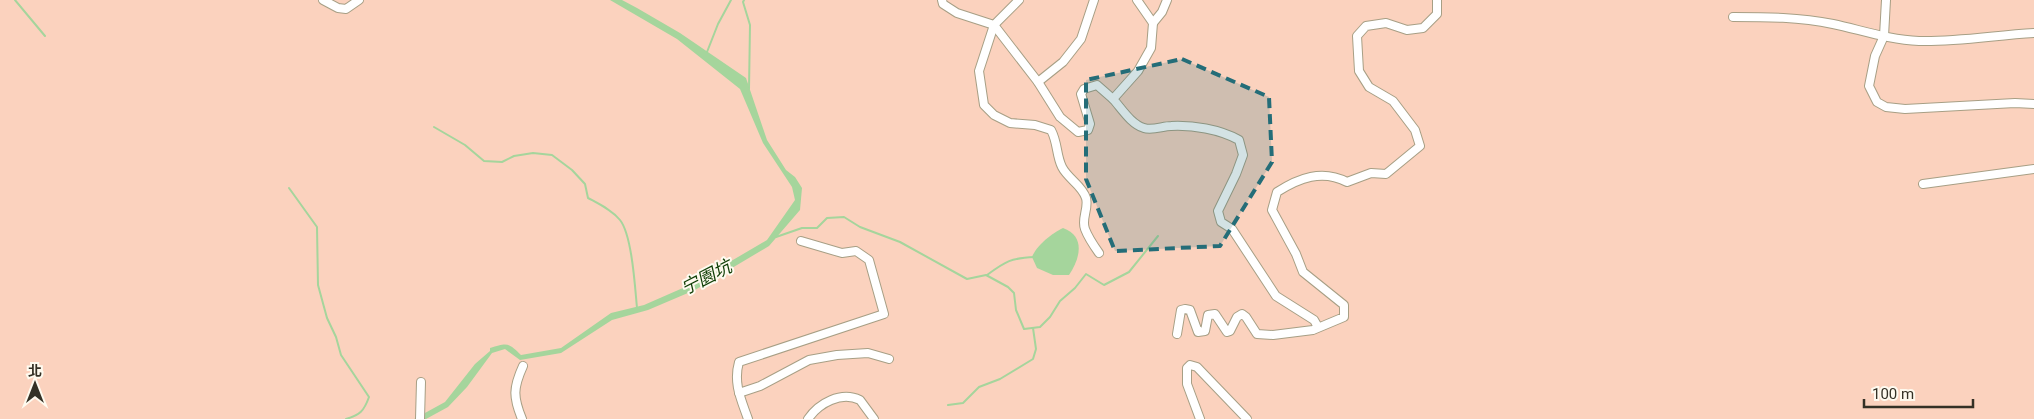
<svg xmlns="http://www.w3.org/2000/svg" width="2034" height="419" viewBox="0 0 2034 419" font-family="Roboto,'Noto Sans TC',sans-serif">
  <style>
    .green { fill: #fbd2be }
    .water { fill: #a5d59c }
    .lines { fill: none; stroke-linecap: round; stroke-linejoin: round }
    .stream { stroke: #a5d59c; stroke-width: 2 }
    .street-casing { stroke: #a79f85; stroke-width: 10 }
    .street { stroke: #fff; stroke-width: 8 }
    .marked { fill: #246d78; fill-opacity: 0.2; stroke: #246d78; stroke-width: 4; stroke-dasharray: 10 6; stroke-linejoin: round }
    .labels { text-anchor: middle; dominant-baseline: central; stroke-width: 4; stroke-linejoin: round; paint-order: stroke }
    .water-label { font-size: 18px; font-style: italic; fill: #0f3e05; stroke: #fefaef }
  </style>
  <rect width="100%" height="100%" fill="#f5edd1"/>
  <rect class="green" x="0" y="0" width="2034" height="419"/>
  <g class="water">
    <path d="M610,0H622L637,8L680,33L746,78L767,140L786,170L795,177L802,188L800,210L769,246L695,290L648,310L612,320L561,353L520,360L505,349L492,353L467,387L448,407L426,419H414L445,402L475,364L490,351V348C507,343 508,342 521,355L561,348L611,313L644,305L692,284L767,240L795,200L792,187L763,143L740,89L677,39Z"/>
    <path d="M1063,228C1086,236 1080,259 1069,275H1053L1037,268L1032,257C1036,246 1052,233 1063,228Z"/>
  </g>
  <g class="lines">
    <g class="stream">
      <path d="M15,0L45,36"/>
      <path d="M744,0L743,2L750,25L749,89"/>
      <path d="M707,52L718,24L731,0"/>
      <path d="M434,127L465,145L484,161L502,162L514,156L533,153L552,155L572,170L585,184L588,198C599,204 612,210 620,220C632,235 635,287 637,308"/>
      <path d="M289,188L317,227L318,285L327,318L336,337L341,355L369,397C364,411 360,415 346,419"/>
      <path d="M776,237L802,228H817L827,218L844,217L860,227L900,242L967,279L986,275L1008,287L1014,293L1016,310L1024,329L1040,327L1050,317L1060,301L1075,288L1086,274L1104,285L1129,272L1158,236"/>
      <path d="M987,275C1006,261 1011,258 1035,257"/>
      <path d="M948,405L963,403L979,387L1000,379L1033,359L1036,349L1033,328"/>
    </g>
    <g class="street-casing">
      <g id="street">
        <path d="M323,0L338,8L346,9L359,0"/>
        <path d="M942,0L943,4L957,13L994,25L1019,0"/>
        <path d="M1137,0L1153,23L1151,48L1138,71L1113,99C1122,109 1131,124 1144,128C1152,131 1163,126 1171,126C1193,125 1219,129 1239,140L1243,155L1236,174L1218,211L1221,222L1232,229L1276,296L1314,320L1318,327"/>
        <path d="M1886,0L1884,36L1875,56L1869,86L1877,102L1886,107L1905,109L2015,103L2034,104"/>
        <path d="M1733,17C1767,17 1799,17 1833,24C1861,30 1890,40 1919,41C1958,42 1996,35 2034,33"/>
        <path d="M1153,23L1162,12L1167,0"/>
        <path d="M994,25L979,71L984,105L994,115L1010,123L1035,125L1051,130C1058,143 1056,155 1062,167C1068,179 1082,185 1086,198C1089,208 1081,219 1085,229C1088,237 1094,246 1099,253"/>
        <path d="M994,25L1038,82L1060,117L1078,132L1088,130L1090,124L1081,94L1084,89L1097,85L1113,99"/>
        <path d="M1038,82L1063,62L1081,39L1094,0"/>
        <path d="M1923,184L2034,169"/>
        <path d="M1177,334L1181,310L1185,309L1190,310L1198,332L1205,331L1208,315L1215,314L1227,332L1230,331L1237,317L1242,314L1246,317L1257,334L1273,335L1313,330L1344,317V305L1303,272L1296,254L1272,210L1277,192C1299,178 1322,169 1347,182L1371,173L1386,174L1420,146L1415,130L1393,101L1369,87L1359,71L1357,36L1366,26L1386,23L1407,30L1423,28L1437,14V0"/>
        <path d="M739,393L760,386L809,360L837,355L868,353L889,359"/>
        <path d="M420,419L421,382"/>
        <path d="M522,419C513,397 513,388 523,366"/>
        <path d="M748,419C741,399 733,383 739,362L884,314L869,260L856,251L842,253L801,241"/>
        <path d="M808,419C819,403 841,391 860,400L874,419"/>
        <path d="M1200,419L1187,384V368L1190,365L1197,367L1247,419"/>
      </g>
    </g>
    <use href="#street" class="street"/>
  </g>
  <path class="marked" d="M1182,59L1269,97L1272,162L1220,246L1115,251L1086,179V80Z"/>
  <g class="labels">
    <g class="water-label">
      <text transform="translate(706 277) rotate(-27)">宁園坑</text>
    </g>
  </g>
  <g transform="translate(35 384)" stroke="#fefaef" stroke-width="4" paint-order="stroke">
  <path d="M0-4L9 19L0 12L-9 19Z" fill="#343126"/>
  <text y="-8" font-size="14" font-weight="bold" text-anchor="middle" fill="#343126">北</text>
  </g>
  <path d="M1864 399v8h109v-8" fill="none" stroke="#343126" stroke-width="2.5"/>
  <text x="1872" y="399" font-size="15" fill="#343126" stroke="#fefaef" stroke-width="4" paint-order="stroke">100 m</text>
</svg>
